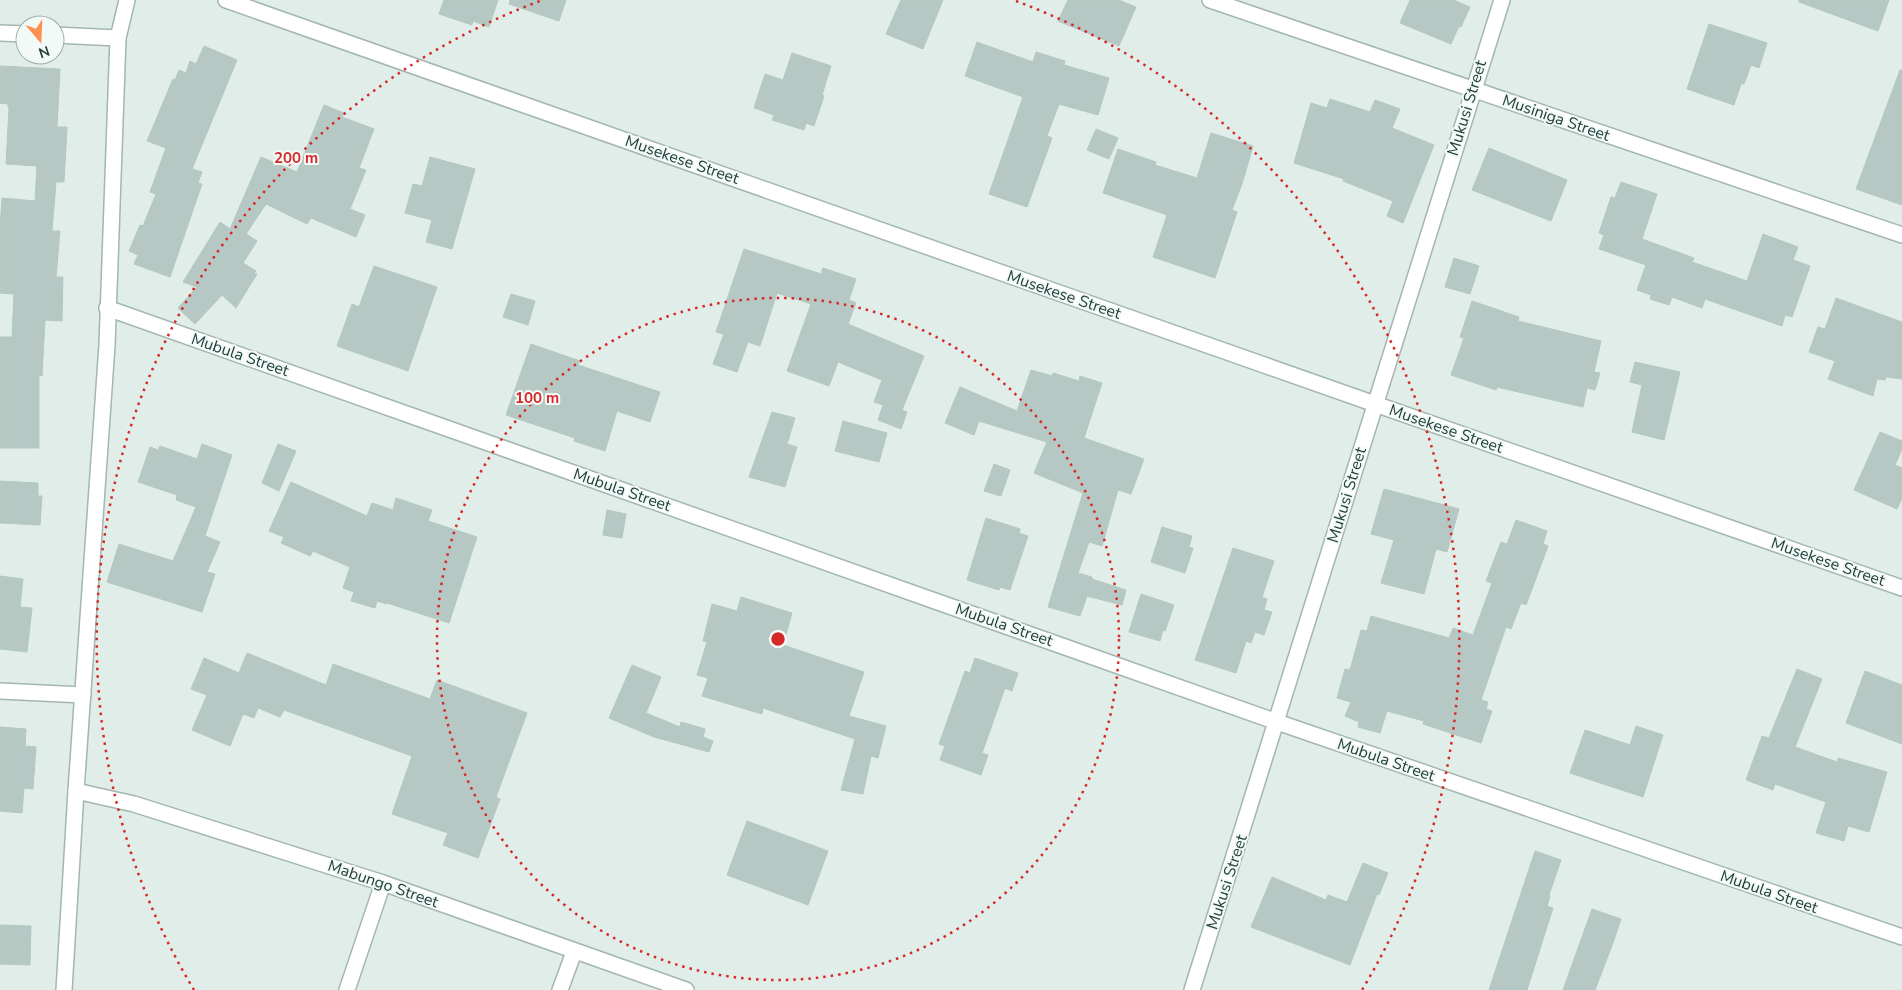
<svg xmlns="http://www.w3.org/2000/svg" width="1902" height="990" viewBox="0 0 1902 990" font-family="'Nunito Sans',sans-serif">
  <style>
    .building { fill: #b6c8c3; stroke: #b3c8c2 }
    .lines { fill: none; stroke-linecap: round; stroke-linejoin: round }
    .minor-casing { stroke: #a3b6b1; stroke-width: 18 }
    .minor { stroke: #fff; stroke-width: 15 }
    .ring { fill: none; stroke: #d62828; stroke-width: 2.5; stroke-dasharray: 2.5 5 }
    .labels { text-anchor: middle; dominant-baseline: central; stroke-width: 4; stroke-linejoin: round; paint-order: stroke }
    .street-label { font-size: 16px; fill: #20403b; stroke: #f2f9f7 }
    .centre { fill: #d62828; stroke: #f2f9f7; stroke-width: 2.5 }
    .ring-label { font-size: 15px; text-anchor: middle; font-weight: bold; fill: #d62828; stroke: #f2f9f7; stroke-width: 4; stroke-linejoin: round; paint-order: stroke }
  </style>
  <rect width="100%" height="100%" fill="#e1ede9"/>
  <g class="building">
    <path d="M444,0H498L489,27L473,21L472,25L439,14Z"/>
    <path d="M510,0H566L559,21L509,4Z"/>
    <path d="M901,0H943L923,49L886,34Z"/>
    <path d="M1068,0H1119L1136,7L1119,46L1058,21Z"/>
    <path d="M1410,0H1453L1470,7L1461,27L1459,26L1451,44L1400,23Z"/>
    <path d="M1799,0H1889L1878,31L1799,2Z"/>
    <path d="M1709,24L1767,43L1759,68L1751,65L1744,84H1741L1734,105L1687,89Z"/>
    <path d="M977,42L1033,62L1036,52L1065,61L1064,65L1109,78L1098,115L1059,104L1047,136L1052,138L1027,207L989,194L1023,97L965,76Z"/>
    <path d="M204,46L237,60L192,169L202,172L198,183L202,184L170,277L134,264L138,255L129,251L140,225L143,226L156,194L150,192L166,148L147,141L173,79L175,80L179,70L186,73L190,61L196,64Z"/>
    <path d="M792,53L831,66L822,95L824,96L814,126L806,123L804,130L772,120L774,115L754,108L765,74L783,80Z"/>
    <path d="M0,66L60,69L57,127H67L64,182H56L52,231H60L56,277H63L62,321L45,320L42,376L39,375V448H0V337H12L14,294L0,293V230L2,198L35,201L37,166L6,164L9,108L8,107V104L0,103Z"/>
    <path d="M1900,70H1902V205L1856,189Z"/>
    <path d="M1330,99L1370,112L1375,100L1400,109L1392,128L1434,145L1403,223L1387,216L1393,201L1343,181L1344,179L1294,163L1311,103L1327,108Z"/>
    <path d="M324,105L344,113L342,117L374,129L359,168L366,170L350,209L365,215L356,237L311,218L307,224L266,204L246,234L257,241L243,263L256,271L254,273L257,274L236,308L222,295L195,324L178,308L197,287L183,282L220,222L230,229L261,157L297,172Z"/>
    <path d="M1096,129L1118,138L1109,159L1087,150Z"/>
    <path d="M1211,133L1253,146L1242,184L1232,210L1237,212L1215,278L1153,257L1167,215L1103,193L1118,149L1156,162L1155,165L1197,178Z"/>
    <path d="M1489,148L1567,180L1551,221L1472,190Z"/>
    <path d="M430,157L475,169L452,249L426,242L432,220L405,213L413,184L422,186Z"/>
    <path d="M1621,182L1657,194L1642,239L1694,258L1692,262L1747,281L1763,234L1798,247L1793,260L1810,266L1792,317L1785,315L1782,326L1705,299L1702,308L1672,297L1669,305L1650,299L1651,295L1637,290L1646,265L1599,249L1604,235L1599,233L1611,197L1615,198Z"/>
    <path d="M744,249L821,274L823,268L856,279L849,300L856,303L848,324L924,356L902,410L907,412L901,429L878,420L883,405L874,402L882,380L838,362L829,386L787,371L811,304L777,293L760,346L748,342L737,372L713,364L724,334L716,332Z"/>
    <path d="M1454,258L1479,266L1470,294L1445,287Z"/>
    <path d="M374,266L437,287L408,371L337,346L352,304L359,307Z"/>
    <path d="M511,294L535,301L528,325L503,317Z"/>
    <path d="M1836,298L1902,322V379L1886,377L1885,380L1877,379L1873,396L1828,379L1835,361L1809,352L1818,327L1825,329Z"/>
    <path d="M1472,301L1519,317L1518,321L1601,341L1594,372L1600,373L1595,390L1587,388L1583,407L1497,387L1496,390L1451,375L1464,338L1460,337Z"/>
    <path d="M531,344L580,361L578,365L660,392L650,422L617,411L605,451L574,441L575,438L506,415Z"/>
    <path d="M1635,362L1680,372L1664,440L1632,432L1642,385L1630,382Z"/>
    <path d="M1031,370L1052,376L1053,373L1079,381L1080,376L1102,383L1084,438L1144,459L1131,494L1118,490L1102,546L1089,542L1078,573L1092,577V579L1126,590L1122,605L1087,596L1080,616L1048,607L1083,493L1034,473L1047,442L979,421L974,435L945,423L960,387L1017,411Z"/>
    <path d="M772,412L795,418L787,444L797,447L785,487L749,477Z"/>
    <path d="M843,421L887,433L879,462L835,451Z"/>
    <path d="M1880,432L1902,441V449L1895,465L1902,468V498L1897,509L1854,490Z"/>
    <path d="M202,444L232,455L205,536L220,542L207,572L215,574L202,612L107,582L119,544L173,561L196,507L176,500L177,495L138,482L150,447L158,450L160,446L197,459Z"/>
    <path d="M278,444L296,451L279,491L262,483Z"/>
    <path d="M994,464L1010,470L1001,496L984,491Z"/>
    <path d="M0,481L38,483V496H42L40,525L0,523Z"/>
    <path d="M291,482L367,516L372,503L393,510L396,498L432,510L428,521L477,537L449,623L387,603V604L377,601L375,608L351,601L354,592L343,588L350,567L313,551L310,556L281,543L284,537L269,531Z"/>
    <path d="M1384,489L1459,509L1447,552L1436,549L1424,594L1381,583L1394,540L1371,534Z"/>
    <path d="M607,510L626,514L622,538L603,535Z"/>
    <path d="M986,518L1020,529L1019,533L1028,536L1010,590L1000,587L999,590L967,580Z"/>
    <path d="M1516,520L1547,531L1543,544L1548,546L1526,605L1521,603L1511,629L1506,627L1481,700L1488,702L1486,709L1492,711L1481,743L1423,724L1424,721L1387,711L1380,733L1358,727L1359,722L1345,716L1351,702L1337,698L1345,669L1350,670L1361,630L1367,631L1371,616L1449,638L1453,628L1473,635L1492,583L1486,581L1501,542L1507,544Z"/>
    <path d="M1162,527L1192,536L1189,547L1193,548L1185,573L1151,562Z"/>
    <path d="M1233,548L1274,561L1262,597L1267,599L1264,610L1272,612L1264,635L1255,632L1251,643L1246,641L1236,673L1195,660Z"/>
    <path d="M0,576L23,579L20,607L32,608L27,652L0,649Z"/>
    <path d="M1141,594L1174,605L1165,631L1163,630L1160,641L1129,632Z"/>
    <path d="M741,597L792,613L783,645L864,672L849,716L886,726L878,758L871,756L863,794L841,790L855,739L763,708L762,714L702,696L708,678L697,675L707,642L703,641L712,604L737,611Z"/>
    <path d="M247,653L326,685L333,664L430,699L437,680L527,713L496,797L500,799L478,858L443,845L448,833L392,814L412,756L284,710L280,717L258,708L254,718L243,714L230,746L192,730L207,695L191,689L204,658L239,673Z"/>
    <path d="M975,658L1018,673L1012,691L1005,688L982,753L988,755L981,775L940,760L945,746L939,744L965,671L970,673Z"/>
    <path d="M632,665L661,677L646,713L680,727L681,722L705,729L703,737L713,741L709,752L654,737L609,718Z"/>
    <path d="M1797,669L1822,679L1795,747L1837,762L1838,758L1887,772L1869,832L1848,826L1844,841L1816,833L1826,802L1775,784L1773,790L1746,780L1762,736L1769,738Z"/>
    <path d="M1865,671L1902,685V744L1846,723Z"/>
    <path d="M1636,726L1663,735L1643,797L1570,773L1585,730L1630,745Z"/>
    <path d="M0,727L26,729L25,746L36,747L33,789L24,788L22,813L0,811Z"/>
    <path d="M747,821L828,851L808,905L727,875Z"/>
    <path d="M1535,851L1561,860L1549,895L1550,896L1547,906L1553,908L1527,990H1489Z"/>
    <path d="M1363,863L1388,873L1379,895L1377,894L1350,965L1251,927L1272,877L1326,900L1328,895L1347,902Z"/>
    <path d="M1592,909L1621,919L1613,943L1595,990H1563Z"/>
    <path d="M0,925L31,926L30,965L0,964Z"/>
  </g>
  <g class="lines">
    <g class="minor-casing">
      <g id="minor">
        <path d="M226,0L1375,404L1902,588"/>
        <path d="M1210,0L1902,235"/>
        <path d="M0,33L25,34"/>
        <path d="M55,35L118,38"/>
        <path d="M107,308L1277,722L1902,937"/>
        <path d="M0,691L83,695"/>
        <path d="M76,791L134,804L383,883L686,990"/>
        <path d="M64,990L76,791L107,345L118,38L127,0"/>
        <path d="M347,990L383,883"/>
        <path d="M560,990L574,952"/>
        <path d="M1192,990L1502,0"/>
      </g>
    </g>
    <use href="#minor" class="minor"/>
  </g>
  <g class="ring">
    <circle cx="778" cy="639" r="341"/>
    <path d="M194 990A681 681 0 0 1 540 1M1016 1A681 681 0 0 1 1362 990"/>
  </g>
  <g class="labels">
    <g class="street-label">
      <text transform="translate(1467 108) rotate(-73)">Mukusi Street</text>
      <text transform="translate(1556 118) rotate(19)">Musiniga Street</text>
      <text transform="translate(682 160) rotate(19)">Musekese Street</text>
      <text transform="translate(1064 295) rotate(19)">Musekese Street</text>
      <text transform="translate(240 355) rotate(19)">Mubula Street</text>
      <text transform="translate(1446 429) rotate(19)">Musekese Street</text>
      <text transform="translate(622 490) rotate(19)">Mubula Street</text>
      <text transform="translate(1347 495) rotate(-73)">Mukusi Street</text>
      <text transform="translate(1828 562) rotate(19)">Musekese Street</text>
      <text transform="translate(1004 625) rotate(19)">Mubula Street</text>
      <text transform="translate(1386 760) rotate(19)">Mubula Street</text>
      <text transform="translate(1227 882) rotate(-72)">Mukusi Street</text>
      <text transform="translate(383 884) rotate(19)">Mabungo Street</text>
      <text transform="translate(1769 892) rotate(19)">Mubula Street</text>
    </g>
  </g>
  <circle cx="778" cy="639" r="8" class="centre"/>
  <g class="ring-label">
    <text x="296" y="163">200 m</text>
    <text x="537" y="403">100 m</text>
  </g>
  <g transform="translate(40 40) rotate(161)"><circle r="24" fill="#f2f9f7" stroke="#9eafac"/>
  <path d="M0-4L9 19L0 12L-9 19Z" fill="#ff8f4e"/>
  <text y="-8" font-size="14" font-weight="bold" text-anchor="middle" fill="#20403b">N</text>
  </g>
</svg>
